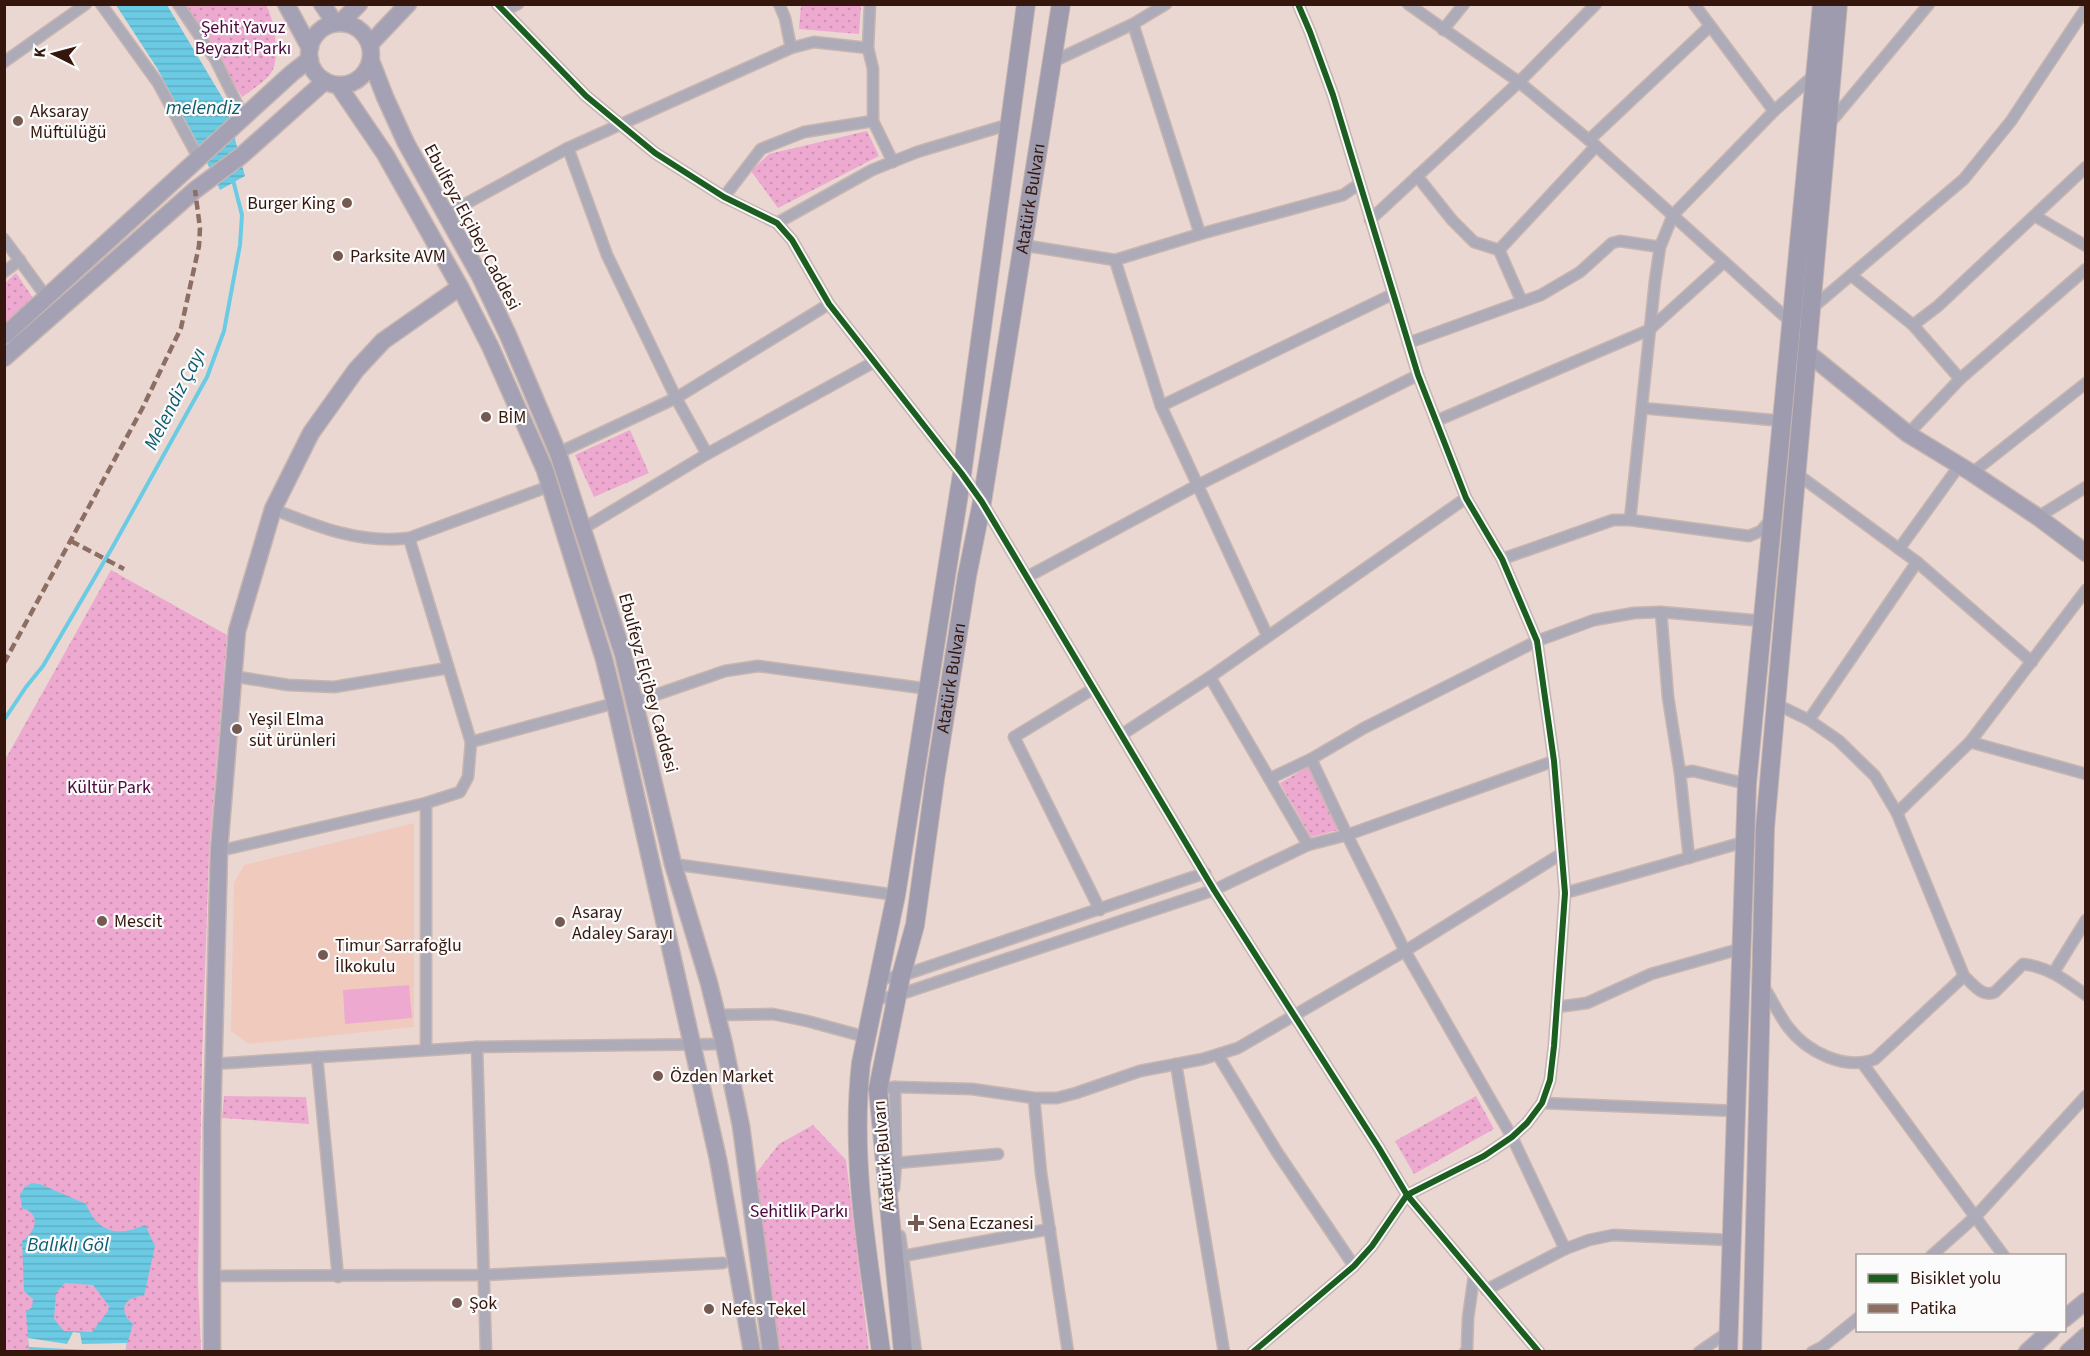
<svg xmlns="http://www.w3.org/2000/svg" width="2090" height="1356" viewBox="0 0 2090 1356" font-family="'Source Sans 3',sans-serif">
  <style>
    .built { fill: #f1cabe }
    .grass { fill: #eda9d0 }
    .park { fill: url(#park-dots) }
    .water { fill: url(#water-rules); fill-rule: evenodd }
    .pier { fill: #ead7d2 }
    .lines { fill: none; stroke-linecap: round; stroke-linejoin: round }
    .stream { stroke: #6ccbe4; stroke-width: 4 }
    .street-casing { stroke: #c7b5b0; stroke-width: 13 }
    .secondary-casing { stroke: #c7b5b0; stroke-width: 19 }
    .primary-casing { stroke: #c7b5b0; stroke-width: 20 }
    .street { stroke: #adabb8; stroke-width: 10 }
    .secondary { stroke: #a3a1b3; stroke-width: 16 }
    .primary { stroke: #9d9bad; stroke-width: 18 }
    .quiet { stroke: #8d6e63; stroke-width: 4.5; stroke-dasharray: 9 4.5; stroke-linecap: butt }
    .cycleway-casing { stroke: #fbfbfb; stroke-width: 10 }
    .cycleway { stroke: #1b5e20; stroke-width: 6 }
    .poi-dot { fill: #745a51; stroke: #fbfbfb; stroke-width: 2 }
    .labels { text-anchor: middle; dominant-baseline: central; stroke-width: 4.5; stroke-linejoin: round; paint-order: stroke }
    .park-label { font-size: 18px; fill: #4b073b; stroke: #fbfbfb }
    .poi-label { font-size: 18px; fill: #34160c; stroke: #fbfbfb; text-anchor: start }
    .street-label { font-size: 18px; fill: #34160c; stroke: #fbfbfb }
    .water-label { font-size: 20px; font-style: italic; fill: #0e5c6f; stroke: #fbfbfb }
  </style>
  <defs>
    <pattern id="park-dots" width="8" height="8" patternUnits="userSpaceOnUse" patternTransform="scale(1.5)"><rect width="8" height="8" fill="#eda9d0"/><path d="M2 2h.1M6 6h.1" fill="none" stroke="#cc91b1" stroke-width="1.8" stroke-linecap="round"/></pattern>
    <pattern id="water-rules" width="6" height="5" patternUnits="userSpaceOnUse" patternTransform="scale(1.5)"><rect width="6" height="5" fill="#6ccbe4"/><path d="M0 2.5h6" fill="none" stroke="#5eaec2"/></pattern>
  </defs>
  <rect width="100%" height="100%" fill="#ead7d2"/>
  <path class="built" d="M414,823V1027L249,1044L231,1031L234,883L244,865Z"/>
  <path class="grass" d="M409,985L412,1018L345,1024L343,990Z"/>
  <g class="park">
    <path d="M185,5H266C274,18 281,59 271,73C265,82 251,90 242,97Z"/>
    <path d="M801,5H861L859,34L799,29Z"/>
    <path d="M867,131L879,156L778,208L751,171L769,154Z"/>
    <path d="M16,273L33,298L5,323V283Z"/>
    <path d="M630,430L649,473L594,497L575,455Z"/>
    <path d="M111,570L227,635L209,853L202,1061L198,1278L201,1351L5,1352V760Z"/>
    <path d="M1308,767L1338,830L1311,837L1280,783Z"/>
    <path d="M224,1096L306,1097L309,1124L222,1118Z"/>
    <path d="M1476,1096L1494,1129L1414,1174L1395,1141Z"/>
    <path d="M813,1125L846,1160L869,1351H768L750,1181L779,1144Z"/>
  </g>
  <g class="water">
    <path d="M116,5H167L225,102L245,176L220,190L195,138L157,68Z"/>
    <path d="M32,1183L40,1184L86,1204C98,1233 118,1237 145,1225L155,1246L144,1296C124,1296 117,1311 133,1324L125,1351H29L26,1312L32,1307L33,1299L24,1291L22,1241C36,1232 42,1214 22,1208L20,1194L25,1187ZM65,1283L93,1285L109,1306L108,1311L92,1332L64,1331L54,1319L56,1293Z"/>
  </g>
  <path class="pier" d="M73,1332L80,1333L82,1344L127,1343L125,1352L29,1347L28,1338L67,1344Z"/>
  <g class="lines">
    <path class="stream" d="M4,720L26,687L43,666L112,548L207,377L224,331L240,245L242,215L233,180"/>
    <g class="street-casing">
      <g id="street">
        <path d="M101,4L158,83L199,159"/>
        <path d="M178,4L215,59L244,118"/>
        <path d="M497,4L586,96L655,153L724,197L777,223L792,240L829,304L962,474L982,502L1214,890L1379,1148L1407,1195L1539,1352"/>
        <path d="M779,4L785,18L791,48"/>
        <path d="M1408,4L1519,82L1596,146L1792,323"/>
        <path d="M504,11L518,4"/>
        <path d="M1133,24L1200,234"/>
        <path d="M1443,30L1464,4"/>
        <path d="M4,62L86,4"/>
        <path d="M1052,62L1133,24L1166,4"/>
        <path d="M1774,111L1814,75"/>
        <path d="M873,121L893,162"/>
        <path d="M1829,124L1929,4"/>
        <path d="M1589,140L1710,26"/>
        <path d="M568,148L607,255L676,398L707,454"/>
        <path d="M1417,176L1452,220L1474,242L1499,250L1596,146"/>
        <path d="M724,197L761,149L804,132L873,121V69L868,48L870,4"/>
        <path d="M445,215L568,148L791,48L814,42L868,48"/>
        <path d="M2035,216L2086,246"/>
        <path d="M1370,220L1519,82L1596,4"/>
        <path d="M777,223L872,170L917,152L1010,124"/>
        <path d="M4,239L47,298"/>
        <path d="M1022,245L1115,260L1200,234L1343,195L1359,184"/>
        <path d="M1499,250L1522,302"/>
        <path d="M1115,260L1161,406L1267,635"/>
        <path d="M4,272L20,260"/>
        <path d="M1852,276L1913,325L1960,379"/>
        <path d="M1811,309L1964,179L2011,121L2086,8"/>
        <path d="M1913,325L1938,306L2086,167"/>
        <path d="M1408,343L1541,295L1580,272L1612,243L1620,241L1660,247"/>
        <path d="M1161,406L1393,294"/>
        <path d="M1642,408L1782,421"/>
        <path d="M1436,421L1649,330L1724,262"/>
        <path d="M1908,434L1960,379L2086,269"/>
        <path d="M558,453L676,398L829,304"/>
        <path d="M1972,473L2086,383"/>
        <path d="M1797,474L1917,562L2032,662"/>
        <path d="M273,509C318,527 360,544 409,538L550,486"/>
        <path d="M2038,517L2086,487"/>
        <path d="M1630,520L1655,281L1660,247L1673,215L1774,111L1694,4"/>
        <path d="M584,528L707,454L874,362"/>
        <path d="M1899,549L1959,466"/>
        <path d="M1502,559L1613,520H1630L1749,536L1761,531L1770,520"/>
        <path d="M1027,577L1196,486L1418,375"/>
        <path d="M1661,612L1668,697L1680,773L1693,771L1747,784"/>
        <path d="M232,676L288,685L334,687L448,668"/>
        <path d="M1210,677L1308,845"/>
        <path d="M1093,689L1014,737L1100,910"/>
        <path d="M635,702L725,671L758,666L929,689"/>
        <path d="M1776,704L1809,720L1838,740L1875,776L1897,813L1964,976C1973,984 1982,998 1995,992L2023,964C2049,967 2065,980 2086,995"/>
        <path d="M1809,720L1917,562"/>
        <path d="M1121,735L1210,677L1466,498"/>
        <path d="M471,742L615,703"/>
        <path d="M1970,742L2086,774"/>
        <path d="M1311,759L1347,835L1405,951L1512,1137L1565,1249"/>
        <path d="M1680,773L1689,858"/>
        <path d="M1271,778L1311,759L1364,728L1537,641L1594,620L1634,613L1661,612L1763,621"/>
        <path d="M426,803V1049"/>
        <path d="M1897,813L1970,742L2086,590"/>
        <path d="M219,851L426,803L460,792L468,777L471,742L409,538"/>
        <path d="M673,864L896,895"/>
        <path d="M1565,893L1744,842"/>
        <path d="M2054,972L2086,920"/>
        <path d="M878,979L901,976L1205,873"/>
        <path d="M1764,987C1772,1000 1779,1015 1788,1027C1807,1052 1845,1071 1875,1059L1964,976"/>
        <path d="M874,1000L898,995L1214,890L1308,845L1347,835L1554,761"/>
        <path d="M1557,1007L1587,1003L1651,974L1743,948"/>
        <path d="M717,1015L773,1014L807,1021L866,1037"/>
        <path d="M477,1047L486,1352"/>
        <path d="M1218,1055L1277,1152L1354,1266"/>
        <path d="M317,1057L338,1277"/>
        <path d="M213,1064L477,1047L724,1044"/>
        <path d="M1176,1064L1224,1352"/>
        <path d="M1863,1064L2004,1256"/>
        <path d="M873,1089L895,1087L972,1089L1034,1098H1057L1076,1093L1140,1071L1203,1059L1238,1048L1405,951L1561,854"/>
        <path d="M1034,1098L1041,1173L1068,1352"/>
        <path d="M1542,1103L1737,1111"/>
        <path d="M896,1163L998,1154"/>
        <path d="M894,1188L896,1163L895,1087"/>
        <path d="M900,1236L916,1352"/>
        <path d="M903,1256L1050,1229"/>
        <path d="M1931,1256L1976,1216L2086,1096"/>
        <path d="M212,1276L484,1275L723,1263"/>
        <path d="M1486,1290L1565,1249L1589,1240L1613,1235L1731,1240"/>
        <path d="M1253,1352L1354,1266L1372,1246L1407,1195L1484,1156L1512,1137L1527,1123L1542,1103L1550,1080L1554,1046L1565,893L1554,761L1537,641L1502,559L1466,498L1418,375L1333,95L1310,32L1298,4"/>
        <path d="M1465,1352L1467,1350L1468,1318L1474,1276"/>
        <path d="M1699,1352L1728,1332"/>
        <path d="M1812,1352L1822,1347L1858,1318"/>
      </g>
    </g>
    <g class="secondary-casing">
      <g id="secondary">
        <path d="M286,4L310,48"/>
        <path d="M322,4L335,23"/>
        <circle cx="340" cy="54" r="31"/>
        <path d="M340,23L359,4"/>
        <path d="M370,44L408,4"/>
        <path d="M371,61L385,97L406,143L480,276L508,335L558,453L623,654L673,864L709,983L724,1044L741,1126L771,1352"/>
        <path d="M338,85L385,154L460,287L490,346L545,470L604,659L615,703L718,1159L752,1352"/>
        <path d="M4,336L292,73L310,59"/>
        <path d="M1809,354L1908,434L1972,473L2038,517L2086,553"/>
        <path d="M4,358L195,190L241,156L325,81"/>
        <path d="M2064,1319L2086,1301"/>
        <path d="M212,1352V1125L219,851L237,631L273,509L311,433L356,370L383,341L460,287"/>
        <path d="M2027,1352L2051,1330"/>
        <path d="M2068,1352L2086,1336"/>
      </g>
    </g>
    <g class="primary-casing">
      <g id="primary">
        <path d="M881,1352C868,1256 850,1160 861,1063L896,895L962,474L1026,4"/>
        <path id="s1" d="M903,1352L878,1089L901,976L915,925L935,779L967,576L982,502L1061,4"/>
        <path d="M1728,1352L1747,784L1822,4"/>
        <path d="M1752,1352L1765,828L1838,4"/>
      </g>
    </g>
    <use href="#street" class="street"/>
    <use href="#secondary" class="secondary"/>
    <use href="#primary" class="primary"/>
    <g class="quiet">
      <path d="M71,541L124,569"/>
      <path d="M4,663L142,409L181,328L199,246L200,228L195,190"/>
    </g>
    <g class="cycleway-casing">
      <g id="cycleway">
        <path d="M497,4L586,96L655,153L724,197L777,223L792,240L829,304L962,474L982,502L1214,890L1379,1148L1407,1195L1539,1352"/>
        <path d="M1253,1352L1354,1266L1372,1246L1407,1195L1484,1156L1512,1137L1527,1123L1542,1103L1550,1080L1554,1046L1565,893L1554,761L1537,641L1502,559L1466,498L1418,375L1333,95L1310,32L1298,4"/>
      </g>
    </g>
    <use href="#cycleway" class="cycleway"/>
  </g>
  <g class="poi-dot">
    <circle cx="18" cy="121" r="6"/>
    <circle cx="347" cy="203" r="6"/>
    <circle cx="338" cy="256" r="6"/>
    <circle cx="486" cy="417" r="6"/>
    <circle cx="237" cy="729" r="6"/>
    <circle cx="102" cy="921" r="6"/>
    <circle cx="560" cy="922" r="6"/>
    <circle cx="323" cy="955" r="6"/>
    <circle cx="658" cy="1076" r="6"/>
    <path d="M913 1214h6v6h6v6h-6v6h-6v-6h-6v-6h6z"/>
    <circle cx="457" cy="1303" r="6"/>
    <circle cx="709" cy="1309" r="6"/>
  </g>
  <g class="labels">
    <g class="park-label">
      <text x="243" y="27">Şehit Yavuz<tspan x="243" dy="21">Beyazıt Parkı</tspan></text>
      <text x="109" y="787">Kültür Park</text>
      <text x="799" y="1211">Sehitlik Parkı</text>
    </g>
    <g class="poi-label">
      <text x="30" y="111">Aksaray<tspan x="30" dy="21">Müftülüğü</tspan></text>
      <text x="335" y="203" text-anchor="end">Burger King</text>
      <text x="350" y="256">Parksite AVM</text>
      <text x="498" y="417">BİM</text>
      <text x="249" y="719">Yeşil Elma<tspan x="249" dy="21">süt ürünleri</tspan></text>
      <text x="572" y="912">Asaray<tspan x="572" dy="21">Adaley Sarayı</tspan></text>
      <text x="114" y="921">Mescit</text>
      <text x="335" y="945">Timur Sarrafoğlu<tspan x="335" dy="21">İlkokulu</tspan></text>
      <text x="670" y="1076">Özden Market</text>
      <text x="928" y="1223">Sena Eczanesi</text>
      <text x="469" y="1303">Şok</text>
      <text x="721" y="1309">Nefes Tekel</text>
    </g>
    <g class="street-label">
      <text stroke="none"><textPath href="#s1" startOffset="1168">Atatürk Bulvarı</textPath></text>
      <text transform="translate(472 227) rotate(62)">Ebulfeyz Elçibey Caddesi</text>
      <text stroke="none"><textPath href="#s1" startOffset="682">Atatürk Bulvarı</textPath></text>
      <text transform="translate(648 683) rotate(75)">Ebulfeyz Elçibey Caddesi</text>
      <text transform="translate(884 1156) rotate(-95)">Atatürk Bulvarı</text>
    </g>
    <g class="water-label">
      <text x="203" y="108">melendiz</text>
      <text transform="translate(175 399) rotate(-63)">Melendiz Çayı</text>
      <text x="68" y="1245">Balıklı Göl</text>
    </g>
  </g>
  <rect width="2090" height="1356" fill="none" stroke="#34160c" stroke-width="12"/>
  <rect x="1856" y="1254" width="210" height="78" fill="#fbfbfb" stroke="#ab9f9b" stroke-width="1.5"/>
  <rect x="1868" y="1274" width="30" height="9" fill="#1b5e20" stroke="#ab9f9b" stroke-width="1.5"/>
  <text x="1910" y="1284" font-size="18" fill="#34160c">Bisiklet yolu</text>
  <rect x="1868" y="1304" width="30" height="9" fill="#8d6e63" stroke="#ab9f9b" stroke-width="1.5"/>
  <text x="1910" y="1314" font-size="18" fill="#34160c">Patika</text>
  <g transform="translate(54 54) rotate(276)" stroke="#fbfbfb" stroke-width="4.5" paint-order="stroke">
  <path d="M0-4.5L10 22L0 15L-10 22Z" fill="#34160c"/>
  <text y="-9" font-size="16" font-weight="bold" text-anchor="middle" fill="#34160c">K</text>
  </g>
</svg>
